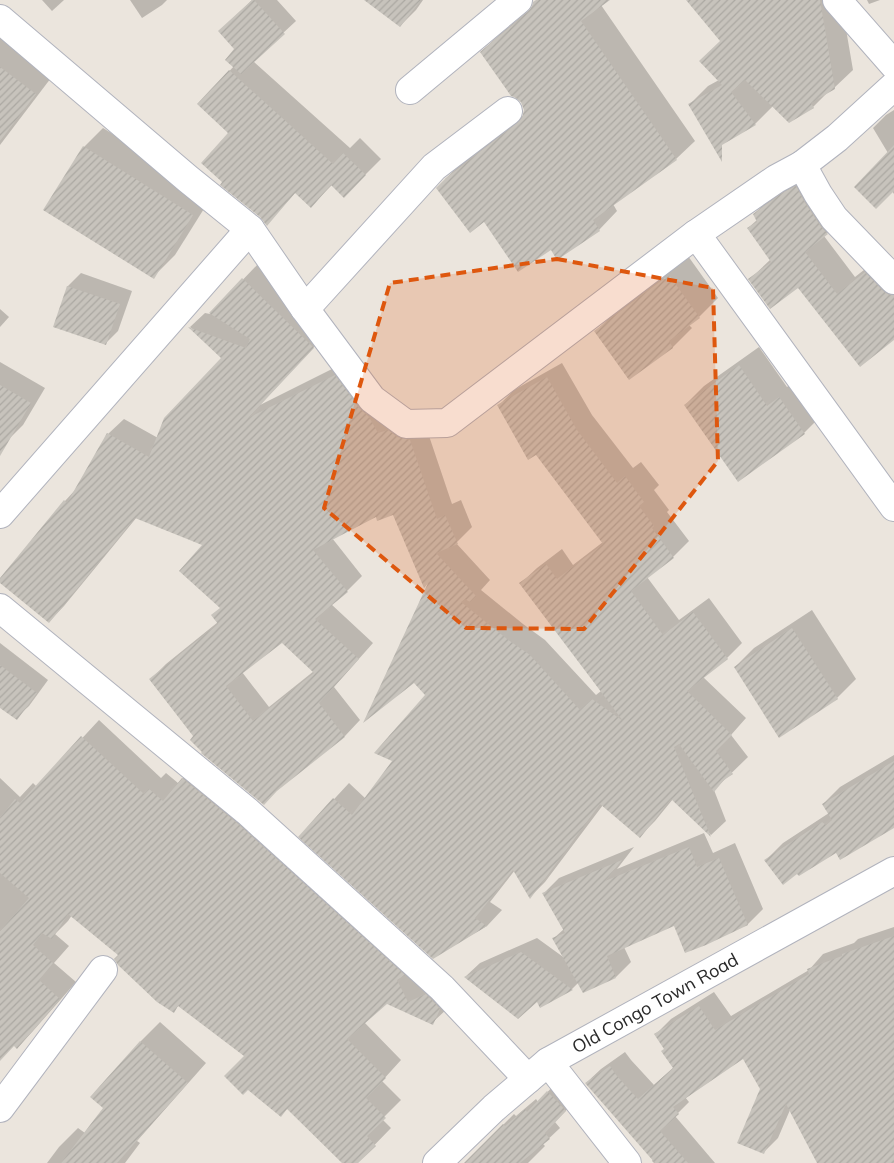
<svg xmlns="http://www.w3.org/2000/svg" width="894" height="1163" viewBox="0 0 894 1163" font-family="Mulish,sans-serif">
  <style>
    .shadow { fill: #0003; fill-rule: evenodd }
    .building { fill: url(#building-hatch); fill-rule: evenodd }
    .lines { fill: none; stroke-linecap: round; stroke-linejoin: round }
    .minor-casing { stroke: #b1b3bd; stroke-width: 30 }
    .minor { stroke: #fff; stroke-width: 28 }
    .marked { fill: #de570e; fill-opacity: 0.2; stroke: #de570e; stroke-width: 4; stroke-dasharray: 10 6; stroke-linejoin: round }
    .labels { text-anchor: middle; dominant-baseline: central; stroke-width: 4; stroke-linejoin: round; paint-order: stroke }
    .street-label { font-size: 18px; fill: #2a2a2a; stroke: #fff }
  </style>
  <defs>
    <pattern id="building-hatch" width="6" height="6" patternUnits="userSpaceOnUse" patternTransform="scale(1.25)"><rect width="6" height="6" fill="#c7c3bc"/><path d="M-1 1l2-2M0 6l6-6M5 7l2-2" fill="none" stroke="#aba8a2"/></pattern>
  </defs>
  <rect width="100%" height="100%" fill="#ebe5dd"/>
  <g class="shadow">
    <path d="M42,0H64L52,11Z"/>
    <path d="M130,0H167L162,5L142,18Z"/>
    <path d="M252,0H277L296,21L253,61L350,148L360,138L381,159L360,180L332,185L311,206L296,192L267,224L230,133L199,104L234,66L236,49L220,31Z"/>
    <path d="M371,0H423L416,10L400,26Z"/>
    <path d="M537,0H608L601,5L695,141L676,159L613,204L617,211L599,230L551,248L485,220L445,179L465,160L524,115L525,109L522,101L481,52L500,34L534,6Z"/>
    <path d="M688,0H841L853,70L834,88L828,92L813,107L773,106L755,124L690,104L708,86L719,80L721,41Z"/>
    <path d="M867,0H880L869,4Z"/>
    <path d="M0,33L54,74L0,145Z"/>
    <path d="M894,110V194L892,191L888,153L873,128L886,115Z"/>
    <path d="M103,128L212,196L175,255L156,274L84,147Z"/>
    <path d="M803,175L845,216L824,236L855,277L883,255L894,266V338L798,286L750,279L771,259L748,228L757,220L754,214L772,196Z"/>
    <path d="M688,256L718,298L699,317L689,325L692,328L673,347L629,378L596,331L615,312Z"/>
    <path d="M258,264L329,331L260,405L350,360L375,393L425,424L452,504L461,500L472,527L456,543L490,580L481,590L523,624L545,640L596,695L601,691L521,583L537,568L562,549L573,565L603,542L499,405L514,390L562,363L592,415L633,468L641,462L659,485L654,490L669,510L667,512L689,541L673,557L647,577L679,620L709,598L742,643L727,658L703,677L746,718L731,735L748,757L714,790L726,821L711,835L673,799L655,821L640,836L603,805L545,882L530,897L515,870L490,902L502,910L487,926L433,957L300,836L349,783L366,799L394,761L427,695L432,579L393,514L377,516L332,538L362,576L347,591L331,604L373,643L334,687L360,720L345,736L282,785L195,736L150,680L166,664L218,622L221,607L204,544L137,517L64,606L49,622L0,581L65,501L76,489L108,434L124,419L158,438L223,358L190,327L205,313L210,314ZM282,642L314,671L269,707L242,672Z"/>
    <path d="M81,273L132,291L118,331L105,344L54,326L68,286Z"/>
    <path d="M0,309L9,317L0,327Z"/>
    <path d="M759,347L787,387L798,379L823,414L804,433L685,405L704,386Z"/>
    <path d="M0,362L45,388L23,425L9,439L0,434Z"/>
    <path d="M812,610L856,679L837,698L735,667L754,648Z"/>
    <path d="M0,643L48,680L29,706L16,718L0,706Z"/>
    <path d="M99,720L161,778L166,773L178,783L199,762L449,1007L432,1023L386,1002L364,1022L401,1060L382,1081L401,1100L382,1119L391,1128L357,1163H344L288,1108L281,1115L246,1056L179,1005L176,1008L120,955L72,915L68,921L55,934L69,946L54,963L76,982L33,1031L17,1048L14,1045L0,1059V778L20,797L33,783L37,787Z"/>
    <path d="M894,755V827L836,852L766,860L783,843L829,813L823,804L840,787Z"/>
    <path d="M704,833L713,853L735,843L763,909L748,924L704,945L675,924L624,947L631,962L616,977L584,991L579,982L572,989L537,1000L465,977L480,963L537,938L566,959L554,938L564,929L544,893L559,878L634,847L617,869Z"/>
    <path d="M894,927V1142L855,1163H818L790,1110L778,1138L763,1153L762,1089L743,1057L685,1097L689,1102L675,1116L715,1163H654L652,1161L653,1159L586,1083L601,1069L625,1052L631,1060L654,1085L674,1067L665,1049L656,1034L671,1019L714,992L731,1016L809,970L823,954L854,943L858,939Z"/>
    <path d="M160,1022L206,1063L137,1141L140,1143L125,1163H47L59,1147L78,1128L85,1133L105,1108L92,1097L141,1041Z"/>
    <path d="M558,1081L576,1100L555,1122L560,1128L543,1144L545,1146L528,1163H473L469,1159L514,1114L516,1116L536,1099L538,1102Z"/>
  </g>
  <g class="building">
    <path d="M252,0H254L285,34L241,74L225,60L234,49L218,31Z"/>
    <path d="M364,0H421L400,27Z"/>
    <path d="M536,0H610L581,21L677,160L593,220L600,231L557,260L551,250L518,272L484,222L470,233L436,188L445,179L517,123L522,118L524,110L521,102L514,97L511,96L480,52L528,12L532,6L533,2Z"/>
    <path d="M686,0H820L835,89L811,103L814,108L789,123L745,80L731,92L756,125L722,145V162L688,104L722,85L699,61L720,41Z"/>
    <path d="M0,67L36,94L0,141Z"/>
    <path d="M229,70L333,164L343,153L366,175L344,198L331,185L311,208L295,193L267,226L260,217L220,185L222,182L201,163L228,133L197,104Z"/>
    <path d="M894,145V191L876,209L854,187Z"/>
    <path d="M83,146L193,215L154,279L43,210Z"/>
    <path d="M796,186L805,203L821,227L828,234L805,252L837,294L865,272L883,291L889,295H894V340L860,367L798,288L770,309L748,279L771,262L747,228L757,222L753,214L784,192Z"/>
    <path d="M669,275L700,318L669,341L673,348L629,380L594,331Z"/>
    <path d="M242,278L314,348L248,418L335,375L359,408L369,417L378,433L388,430L397,437L410,440L437,519L445,515L458,544L436,553L476,596L470,602L465,599L461,602L507,639L530,655L580,710L592,699L623,721L519,583L546,564L557,579L603,544L536,455L528,460L497,405L547,377L577,430L617,483L625,476L644,502L639,506L654,526L652,528L674,558L631,591L663,635L693,612L728,659L687,691L732,735L716,751L733,774L724,780L714,792L679,744L674,747L711,837L671,799L640,838L600,804L530,899L513,870L475,918L487,926L433,959L298,837L333,798L352,815L392,761L374,753L425,695L414,683L363,723L428,583L424,588L393,515L377,521L376,517L313,550L348,592L315,619L359,659L319,703L345,737L277,791L264,805L201,753L202,752L190,740L193,736L149,679L218,624L211,615L220,608L179,571L202,545L135,518L49,623L0,583V578L64,500L67,503L107,433L149,457L164,418L221,358L188,327L246,348L250,339L209,313ZM282,643L314,673L253,721L226,686Z"/>
    <path d="M67,286L120,304L106,345L53,327Z"/>
    <path d="M739,365L767,406L779,397L805,434L738,482L684,405Z"/>
    <path d="M0,385L31,403L0,456Z"/>
    <path d="M792,628L838,699L779,738L734,667Z"/>
    <path d="M0,665L37,693L17,720L0,708Z"/>
    <path d="M81,736L144,794L149,789L163,801L182,778L238,824L405,975L397,980L408,1002L426,994L440,1009L433,1025L387,1004L347,1039L386,1078L366,1098L386,1118L367,1136L376,1146L358,1163H342L287,1109L281,1117L248,1090L243,1095L224,1076L244,1056L178,1006L174,1013L157,1002L118,965L114,959L118,955L68,914L52,939L42,933L33,945L53,963L39,980L60,999L17,1049L14,1046L0,1061V931L29,898L0,873V818L15,799L20,803Z"/>
    <path d="M894,761V828L840,860L836,853L799,876L797,874L783,885L764,860L822,822L826,825L832,820L822,804Z"/>
    <path d="M689,847L697,867L719,858L737,900L748,925L706,945L685,953L674,926L607,956L616,978L583,993L552,938L565,933L542,893L622,860L605,881Z"/>
    <path d="M894,936V1163H817L786,1104L764,1154L737,1143L760,1089L743,1059L673,1107L679,1114L660,1131L688,1163H655L585,1083L610,1066L616,1075L638,1099L673,1068L661,1051L664,1049L654,1034L699,1006L715,1030L809,974L807,969L842,956V954Z"/>
    <path d="M521,952L573,990L540,1008L537,1002L518,1019L464,977Z"/>
    <path d="M140,1041L188,1083L117,1163H61L103,1108L90,1097Z"/>
    <path d="M547,1091L566,1111L545,1133L550,1139L520,1163H464L503,1124L505,1126L525,1109L527,1112Z"/>
  </g>
  <g class="lines">
    <g class="minor-casing">
      <g id="minor">
        <path d="M837,0L894,65"/>
        <path d="M0,19L188,179L250,229L305,309L372,399L406,424L447,423L696,234L894,507"/>
        <path d="M410,90L518,0"/>
        <path d="M802,165L818,194L834,218L894,280"/>
        <path d="M696,234L776,179L802,165L837,138L894,86"/>
        <path d="M305,309L434,167L508,111"/>
        <path d="M0,514L250,229"/>
        <path d="M0,608L248,812L442,988L528,1079"/>
        <path d="M548,1062L627,1163"/>
        <path d="M0,1108L103,970"/>
        <path d="M437,1163L494,1108L548,1062L894,871"/>
      </g>
    </g>
    <use href="#minor" class="minor"/>
  </g>
  <path class="marked" d="M557,259L713,288L718,461L584,629L466,628L324,508L390,283Z"/>
  <g class="labels">
    <g class="street-label">
      <text transform="translate(655 1003) rotate(-29)">Old Congo Town Road</text>
    </g>
  </g>
</svg>
